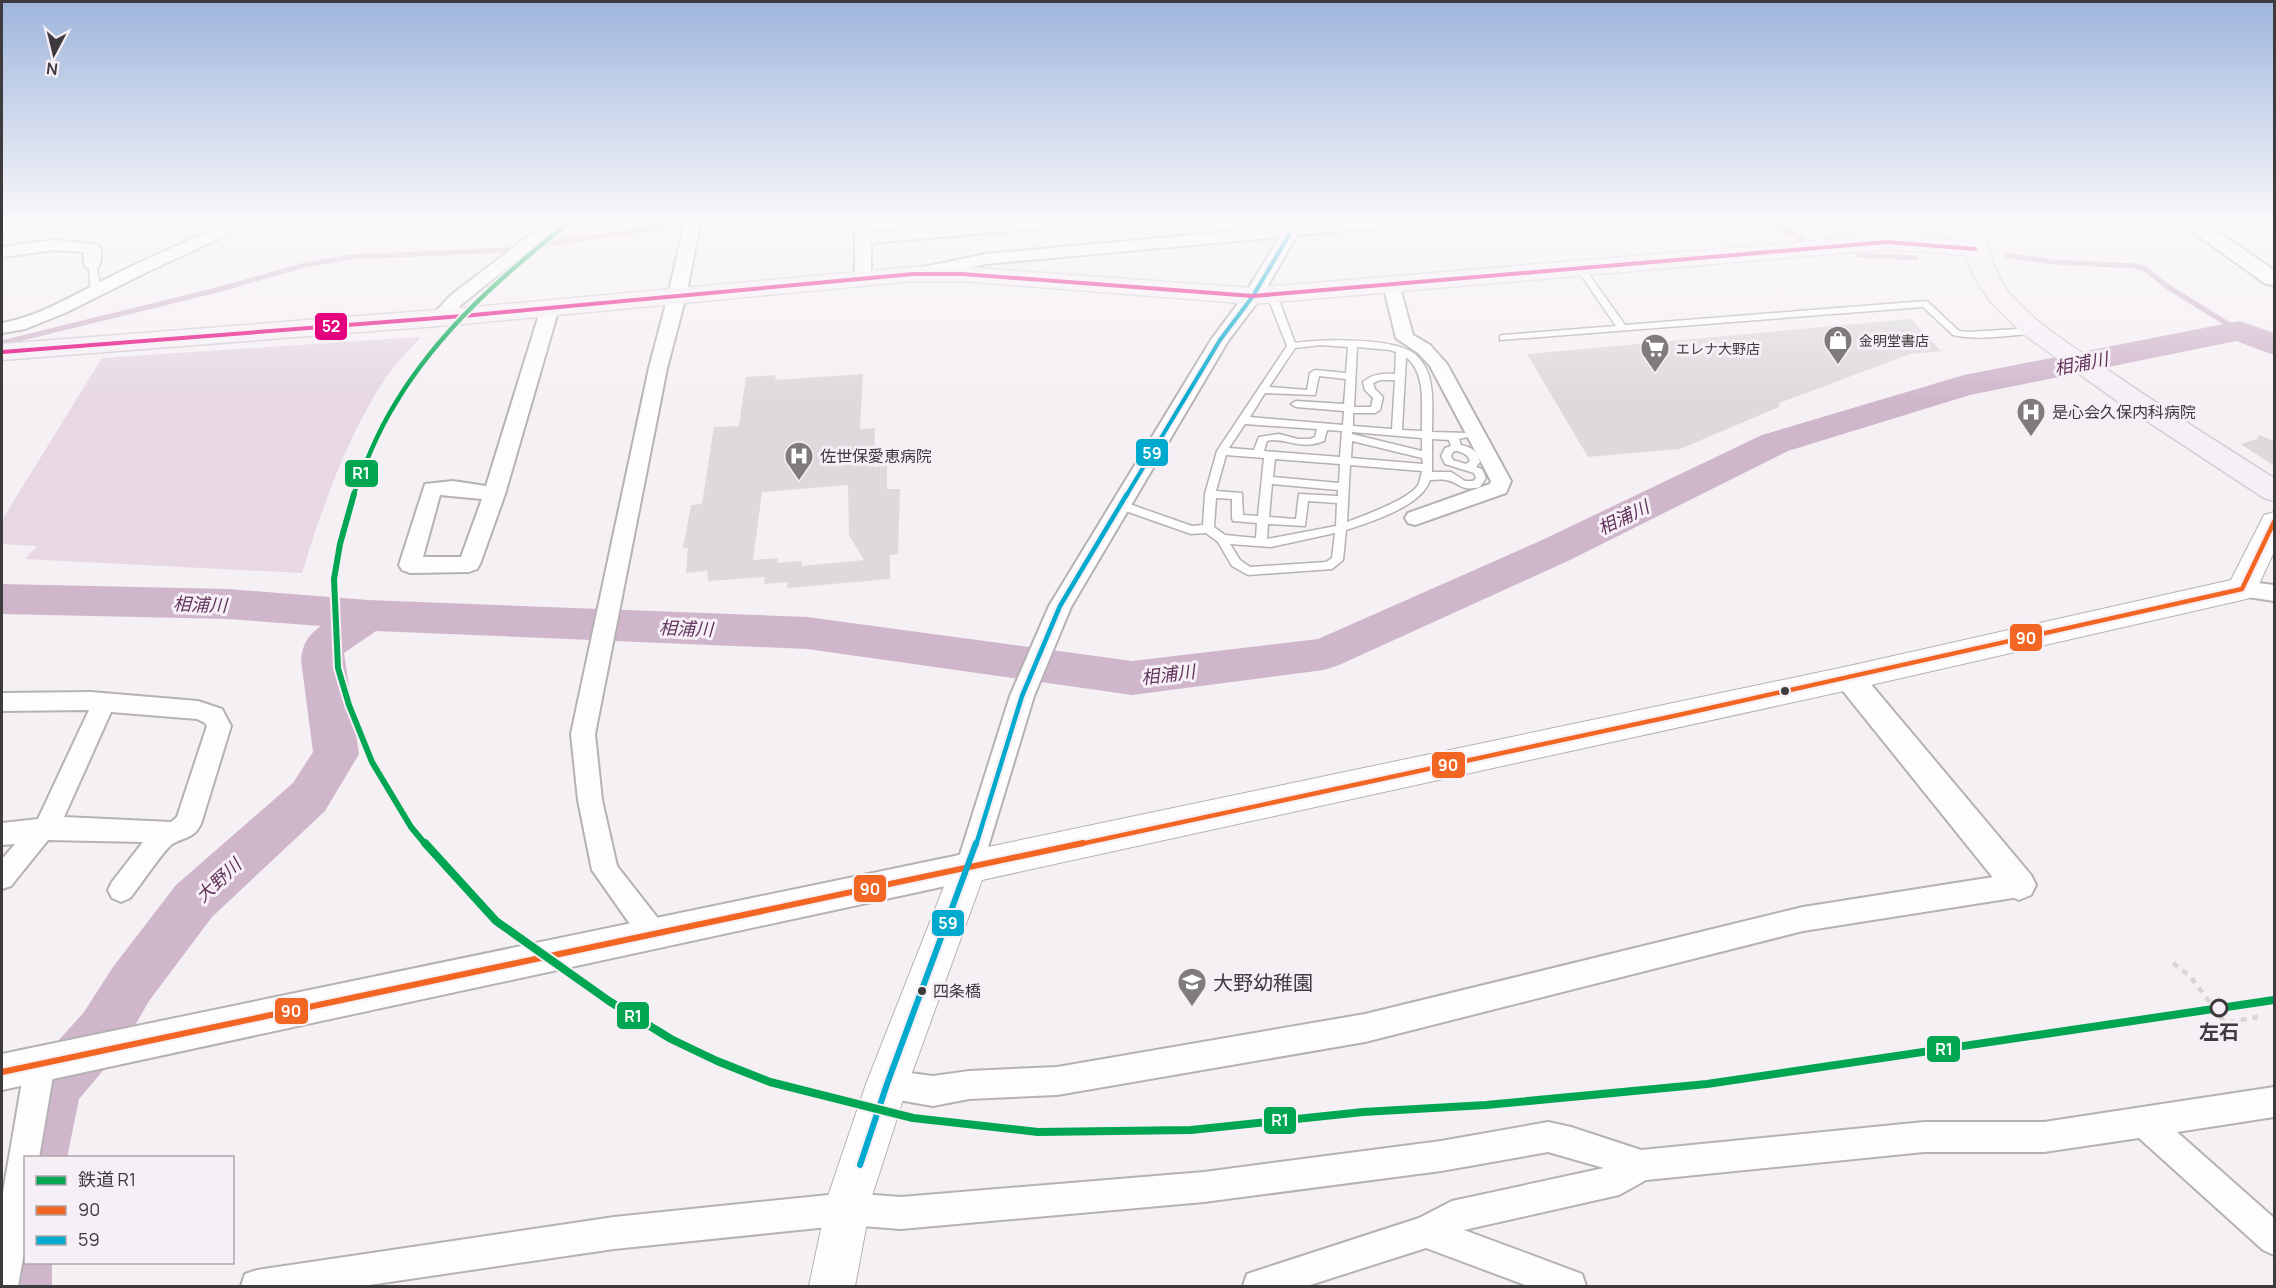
<svg xmlns="http://www.w3.org/2000/svg" width="2276" height="1288" viewBox="0 0 2276 1288" font-family="Manrope,'Noto Sans JP',sans-serif">
  <style>
    .green { fill: #e7d8e4 }
    .lines { fill: none; stroke-linecap: round; stroke-linejoin: round }
    .stream { stroke: #d0b6cb; stroke-width: 5 }
    .river { fill: #d0b6cb; fill-rule: evenodd }
    .building { fill: #ddd9dc; fill-rule: evenodd }
    .service-casing { stroke: #b5b1b4; stroke-width: 3 }
    .minor-casing { stroke: #b5b1b4; stroke-width: 4 }
    .tertiary-casing { stroke: #b5b1b4; stroke-width: 4 }
    .secondary-casing { stroke: #b5b1b4; stroke-width: 2 }
    .trunk-casing { stroke: #d1ced1; stroke-width: 3 }
    .path { stroke: #d7d6d7; stroke-width: 4.5; stroke-dasharray: 6 6; stroke-linecap: butt }
    .service { fill: #fefdfd; fill-rule: evenodd }
    .minor { fill: #fefdfd; fill-rule: evenodd }
    .tertiary { fill: #fefdfd; fill-rule: evenodd }
    .secondary { fill: #fefdfd; fill-rule: evenodd }
    .trunk { fill: #f6f0f6; fill-rule: evenodd }
    .bus-1-far1-casing { stroke: #f6eff5; stroke-width: 9 }
    .bus-1-casing { stroke: #f6eff5; stroke-width: 10 }
    .bus-2-far2-casing { stroke: #f6eff5; stroke-width: 8 }
    .bus-2-far1-casing { stroke: #f6eff5; stroke-width: 9 }
    .bus-2-casing { stroke: #f6eff5; stroke-width: 10 }
    .bus-3-casing { stroke: #f6eff5; stroke-width: 8 }
    .bus-1-far1 { stroke: #f26522; stroke-width: 4.5 }
    .bus-1 { stroke: #f26522; stroke-width: 6 }
    .bus-2-far2 { stroke: #00a9ce; stroke-width: 4 }
    .bus-2-far1 { stroke: #00a9ce; stroke-width: 4.5 }
    .bus-2 { stroke: #00a9ce; stroke-width: 6 }
    .bus-3 { stroke: #e5007d; stroke-width: 4 }
    .rail-1-far2-casing { stroke: #f6eff5; stroke-width: 8 }
    .rail-1-far1-casing { stroke: #f6eff5; stroke-width: 10 }
    .rail-1-casing { stroke: #f6eff5; stroke-width: 12 }
    .rail-1-far2 { stroke: #00a651; stroke-width: 4.5 }
    .rail-1-far1 { stroke: #00a651; stroke-width: 6 }
    .rail-1 { stroke: #00a651; stroke-width: 8 }
    .bus-dot { fill: #3e3b3e; stroke: #f6eff5; stroke-width: 2 }
    .stop-dot { fill: #f6eff5; stroke: #3e3b3e; stroke-width: 3 }
    .labels { text-anchor: middle; dominant-baseline: central; stroke-width: 6; stroke-linejoin: round; paint-order: stroke }
    .far-poi-label { font-size: 14px; fill: #3e3b3e; stroke: #f6eff5; text-anchor: start }
    .poi-label { font-size: 16px; fill: #3e3b3e; stroke: #f6eff5; text-anchor: start }
    .near-bus-label { font-size: 16px; fill: #3e3b3e; stroke: #f6eff5; text-anchor: start }
    .water-label { font-size: 18px; font-style: italic; fill: #61335b; stroke: #f6eff5 }
    .near-poi-label { font-size: 20px; fill: #3e3b3e; stroke: #f6eff5; text-anchor: start }
    .near-stop-label { font-size: 20px; font-weight: bold; fill: #3e3b3e; stroke: #f6eff5 }
    .line-badge { stroke: #f6eff5; stroke-width: 2 }
    .badge-label { font-size: 16px; text-anchor: middle; font-weight: bold; fill: #fff }
  </style>
  <rect width="100%" height="100%" fill="#f5f0f4"/>
  <path class="green" d="M421,337C409,350 395,364 385,379C346,439 323,505 302,573L25,559L37,546L2,544V520L102,358Z"/>
  <g class="lines">
    <g class="stream">
      <path d="M1762,220L1773,223L1804,241"/>
      <path d="M544,244L643,230L682,220"/>
      <path d="M1859,255L1916,258"/>
      <path d="M2006,255L2053,262L2135,266L2145,269L2168,287L2239,331"/>
      <path d="M2,343L217,290L305,265L352,257L510,250"/>
    </g>
    <path class="river" d="M2239,321L2274,333V355L2236,341L1970,395L1788,451L1568,561L1339,665L1324,670L1132,695L807,649L376,631L344,653L359,754L325,811L212,917L149,1001L122,1048L79,1099L67,1158H26V1262H52V1286H2V1196L4,1189L25,1181L18,1178L9,1158L27,1086L35,1067L84,1012L113,967L176,885L293,783L313,752L301,660C303,644 307,636 321,626L228,619L2,614V584L228,589L368,600L807,617L1132,661L1318,639L1540,541L1762,435L1964,375Z"/>
  </g>
  <g class="building">
    <path d="M1911,319L1941,351L1910,354L1779,403V407L1680,449L1588,457L1527,354Z"/>
    <path d="M863,374L860,429L875,428L874,467L887,466V489H900L898,554L890,555V579L787,588L788,582L764,584L765,577L708,581L707,571L686,573L688,548H683L691,505L702,504L714,427L739,426L746,377L776,375L775,380ZM848,485L849,535L864,560L802,566V561L777,563L778,558L753,560L762,492Z"/>
    <path d="M2259,435L2274,441V466L2241,444L2257,439Z"/>
  </g>
  <g class="lines">
    <g class="service-casing">
      <g id="service">
        <path d="M92,260L96,263L101,291L96,294L91,291L88,263Z"/>
        <path d="M1580,265L1583,266L1625,325L1925,301L1928,302L1959,331L1968,332L2035,328L2040,331L2035,334C2008,335 1979,341 1953,335L1923,307L1500,340V336L1503,335L1616,326L1576,268Z"/>
        <path d="M1272,292L1277,295L1295,343C1322,339 1386,338 1410,351C1419,356 1426,366 1429,376C1434,393 1432,415 1432,432L1468,433L1469,435L1468,437L1459,439L1461,445C1471,447 1478,451 1480,462L1476,467L1482,469L1486,478L1480,487C1459,492 1460,482 1446,480C1441,479 1435,480 1430,480C1422,506 1371,522 1346,530L1343,560L1332,569L1248,575L1232,566L1218,542L1206,533L1191,534L1117,508L1116,505L1117,502L1121,501L1192,526L1203,525L1205,494L1217,451L1287,346L1267,295ZM1321,345L1348,347L1346,373L1315,370L1310,373L1307,390L1269,387L1295,348ZM1357,347L1390,350L1396,352L1395,374C1383,373 1372,374 1363,382L1365,390L1373,398L1371,407H1354ZM1406,357C1427,374 1421,406 1422,431L1402,430ZM1319,376L1346,379L1344,404L1296,401L1291,404L1296,407L1344,411L1343,425L1250,417L1265,393L1315,395ZM1380,380H1395L1392,429L1353,426V413H1375L1380,410L1383,397L1375,389L1373,383ZM1245,424L1317,429L1315,437L1310,439H1298L1279,434L1259,437L1254,450L1229,448ZM1327,430L1342,431L1340,457L1264,451L1267,441L1271,440C1293,440 1300,450 1324,441ZM1352,432L1422,438V451L1352,434ZM1432,439L1449,440L1451,446L1445,448L1441,456L1445,464L1474,473L1476,478L1473,481H1465L1451,472H1432ZM1352,441L1422,458L1423,464L1351,458ZM1457,451C1463,453 1468,454 1470,461L1466,464L1453,460L1451,456L1453,452ZM1226,455L1264,458L1258,516L1243,515L1242,493L1216,491ZM1275,459L1340,464L1339,483L1273,477ZM1350,465L1422,471C1421,475 1420,481 1418,485C1410,499 1363,516 1347,522ZM1272,484L1338,490V496L1299,494L1296,519L1269,517ZM1216,498L1232,499V518L1233,521L1257,523L1256,538L1225,535L1214,527ZM1308,501L1337,503L1336,526L1267,539L1268,524L1305,526ZM1335,533L1332,558L1326,562L1250,567L1240,560L1230,544L1271,547Z"/>
      </g>
    </g>
    <g class="minor-casing">
      <g id="minor">
        <path d="M222,220H239L225,236L149,271L65,313L25,329L2,333V323C41,316 77,293 112,276C145,259 179,245 213,230Z"/>
        <path d="M549,220H567L462,304L445,322H433L430,318L450,296Z"/>
        <path d="M685,220H701L686,296L667,368L595,734L602,800L617,866L664,926L668,935L664,944L654,947L644,944L592,870L578,800L571,734L649,368L668,296Z"/>
        <path d="M855,220H871V233L1020,220H1085L1077,225L871,243V279L863,284L855,279Z"/>
        <path d="M1358,220H1421L1413,225L1297,235L1262,296L1228,341L1071,607L1034,696L982,867L978,875L969,878L960,875L956,867L1010,696L1049,606L1211,340L1245,294L1280,237L986,264L920,278L912,273L914,269L986,254Z"/>
        <path d="M54,240L98,245C102,250 102,261 98,267H86L84,263V252L54,250L2,257V247Z"/>
        <path d="M1391,279L1399,284L1413,335L1430,345L1447,364L1511,481L1506,493L1415,525L1408,523L1405,518L1408,513L1490,484L1491,481L1430,366L1418,353L1396,338L1383,284Z"/>
        <path d="M550,303L556,304L559,308L505,494L480,564L477,569L469,572L410,573L402,570L399,565L425,484L453,481L486,486L541,308L544,304ZM440,495L482,499L461,557H423Z"/>
        <path d="M2242,581L2274,585V601L2234,595L2231,589L2234,583Z"/>
        <path d="M91,692L198,701L222,709L231,726L201,824C193,840 182,837 171,845C161,854 140,886 130,898L121,902L112,898L108,890L112,882L143,842L48,840L11,886L2,889V859L15,844L2,845V823L38,819L89,710L2,711V693ZM111,712L197,719L205,723L207,726L177,817L171,822L64,817Z"/>
        <path d="M2019,873L2028,877L2032,885L2028,893L2019,897L1803,931L1365,1042L1057,1095L969,1099L933,1106L887,1098L877,1094L872,1084L877,1074L887,1070L933,1076L969,1071L1057,1067L1365,1014L1803,907Z"/>
        <path d="M40,1050L50,1054L55,1064L39,1158H26V1242L18,1286H2V1198L25,1064L30,1054Z"/>
        <path d="M2274,1087V1117L2177,1132L2274,1218V1255L2263,1250L2139,1138L2044,1152H1924L1646,1180L1619,1195L1464,1230L1582,1274L1586,1286H1528L1426,1248L1307,1286H1243L1247,1274L1259,1270L1419,1218L1452,1201L1604,1168L1548,1152L1441,1171L1204,1202L901,1229L848,1225L614,1249L362,1286H241L245,1274L257,1270L614,1217L848,1193L901,1197L1204,1172L1441,1141L1548,1122L1571,1127L1641,1150L1924,1122H2044Z"/>
      </g>
    </g>
    <g class="tertiary-casing">
      <g id="tertiary">
        <path d="M2176,220H2200L2274,270V285L2266,284Z"/>
        <path d="M1849,667L1859,670L2031,875L2036,885L2031,895L2019,900L2007,895L1839,686L1834,678L1839,670Z"/>
        <path d="M969,853L981,857L985,867L981,877L969,881L2,1090V1054Z"/>
      </g>
    </g>
    <g class="secondary-casing">
      <path id="secondary" d="M2274,512V552L2253,597L2242,600L1849,690L982,880L908,1084L872,1196L855,1286H809L828,1196L866,1084L956,856L969,851L1849,666L2231,580L2264,515Z"/>
    </g>
    <g class="trunk-casing">
      <path id="trunk" d="M1959,220H1983C1987,244 1992,269 2006,289C2031,321 2069,344 2102,366C2158,405 2216,441 2274,478V501L2264,498L2127,408L2022,333L1990,301L1975,278L1966,255L1887,249L1253,304L962,281H913L463,324L2,360V344L463,308L913,267H962L1253,288L1887,235L1963,241Z"/>
    </g>
    <path class="path" d="M2173,963L2190,976L2225,1023L2258,1017"/>
    <use href="#service" class="service"/>
    <use href="#minor" class="minor"/>
    <use href="#tertiary" class="tertiary"/>
    <use href="#secondary" class="secondary"/>
    <use href="#trunk" class="trunk"/>
    <g class="bus-1-far1-casing">
      <path id="bus-1-far1" d="M1076,845L1683,714L2242,589L2274,522"/>
    </g>
    <g class="bus-1-casing">
      <path id="bus-1" d="M2,1072L1083,843"/>
    </g>
    <g class="bus-2-far2-casing">
      <path id="bus-2-far2" d="M1126,496L1220,340L1253,296L1289,235"/>
    </g>
    <g class="bus-2-far1-casing">
      <path id="bus-2-far1" d="M976,845L1022,696L1060,606L1127,494"/>
    </g>
    <g class="bus-2-casing">
      <path id="bus-2" d="M860,1165L887,1084L976,843"/>
    </g>
    <g class="bus-3-casing">
      <path id="bus-3" d="M2,352L463,316L913,274H962L1253,296L1887,242L1975,249"/>
    </g>
    <use href="#bus-1-far1" class="bus-1-far1"/>
    <use href="#bus-1" class="bus-1"/>
    <use href="#bus-2-far2" class="bus-2-far2"/>
    <use href="#bus-2-far1" class="bus-2-far1"/>
    <use href="#bus-2" class="bus-2"/>
    <use href="#bus-3" class="bus-3"/>
    <g class="rail-1-far2-casing">
      <path id="rail-1-far2" d="M353,496C365,464 377,433 395,404C439,330 505,273 572,220"/>
    </g>
    <g class="rail-1-far1-casing">
      <path id="rail-1-far1" d="M354,494L340,544L334,579L338,668L349,705L372,762L411,827L426,845"/>
    </g>
    <g class="rail-1-casing">
      <path id="rail-1" d="M425,843L496,921L609,1001L671,1039L717,1061L770,1082L913,1118L1038,1132L1191,1130L1363,1112L1486,1105L1707,1084L2274,1000"/>
    </g>
    <use href="#rail-1-far2" class="rail-1-far2"/>
    <use href="#rail-1-far1" class="rail-1-far1"/>
    <use href="#rail-1" class="rail-1"/>
  </g>
  <linearGradient id="sky" x2="0" y2="1"><stop stop-color="#9eb5dc"/><stop offset="0.55" stop-color="#faf8fa"/><stop offset="1" stop-color="#faf8fa" stop-opacity="0"/></linearGradient>
  <rect width="2276" height="401" fill="url(#sky)"/>
  <defs>
    <g id="shop-pin" transform="scale(1.5)"><path d="M0 17L-7.5 6A9.5 9.5 0 1 1 7.5 6Z" fill="#7e7a7e" stroke="#f6eff5"/><path d="M-5-2.5h2.3a2.7 3.5 0 0 1 5.4 0H5L5.5 6h-11ZM-1.5-2.5h3a1.5 2.3 0 0 0-3 0Z" fill="#fff"/></g>
    <g id="supermarket-pin" transform="scale(1.5)"><path d="M0 17L-7.5 6A9.5 9.5 0 1 1 7.5 6Z" fill="#7e7a7e" stroke="#f6eff5"/><path d="M-6-5.5h2.5l.6 2H6L4.5 2H-2.5L-4.4-4H-6ZM-1.5 3.2a1.3 1.3 0 1 0 .1 0ZM3 3.2a1.3 1.3 0 1 0 .1 0Z" fill="#fff"/></g>
    <g id="hospital-pin" transform="scale(1.5)"><path d="M0 17L-7.5 6A9.5 9.5 0 1 1 7.5 6Z" fill="#7e7a7e" stroke="#f6eff5"/><path d="M-5-5h3v3.5h4V-5h3V5h-3V1.5h-4V5h-3Z" fill="#fff"/></g>
    <g id="school-pin" transform="scale(1.5)"><path d="M0 17L-7.5 6A9.5 9.5 0 1 1 7.5 6Z" fill="#7e7a7e" stroke="#f6eff5"/><path d="M0-5L7-2L0 1L-7-2ZM-4 1L0 2.5L4 1V4Q0 6-4 4Z" fill="#fff"/></g>
  </defs>
  <g fill-rule="evenodd">
    <use href="#shop-pin" x="1838" y="340"/>
    <use href="#supermarket-pin" x="1655" y="348"/>
    <use href="#hospital-pin" x="2031" y="412"/>
    <use href="#hospital-pin" x="799" y="456"/>
    <use href="#school-pin" x="1192" y="982"/>
  </g>
  <g class="bus-dot">
    <circle cx="1785" cy="691" r="5"/>
    <circle cx="922" cy="991" r="5"/>
  </g>
  <circle class="stop-dot" cx="2219" cy="1008" r="8"/>
  <g class="labels">
    <g class="far-poi-label">
      <text x="1859" y="340">金明堂書店</text>
      <text x="1676" y="348">エレナ大野店</text>
    </g>
    <g class="poi-label">
      <text x="2052" y="412">是心会久保内科病院</text>
      <text x="820" y="456">佐世保愛恵病院</text>
    </g>
    <g class="near-bus-label">
      <text x="933" y="991">四条橋</text>
    </g>
    <g class="water-label">
      <text transform="translate(2081 363) rotate(-11)">相浦川</text>
      <text transform="translate(1623 517) rotate(-26)">相浦川</text>
      <text transform="translate(200 604) rotate(2)">相浦川</text>
      <text transform="translate(686 628) rotate(2)">相浦川</text>
      <text transform="translate(1168 674) rotate(-7)">相浦川</text>
      <text transform="translate(218 880) rotate(-43)">大野川</text>
    </g>
    <g class="near-poi-label">
      <text x="1213" y="982">大野幼稚園</text>
    </g>
    <g class="near-stop-label">
      <text x="2219" y="1031">左石</text>
    </g>
  </g>
  <g class="line-badge">
    <rect x="314" y="312" width="34" height="29" rx="6" fill="#e5007d"/>
    <rect x="1135" y="438" width="34" height="29" rx="6" fill="#00a9ce"/>
    <rect x="344" y="459" width="35" height="29" rx="6" fill="#00a651"/>
    <rect x="2009" y="623" width="34" height="29" rx="6" fill="#f26522"/>
    <rect x="1431" y="751" width="35" height="28" rx="6" fill="#f26522"/>
    <rect x="853" y="874" width="34" height="29" rx="6" fill="#f26522"/>
    <rect x="931" y="909" width="34" height="28" rx="6" fill="#00a9ce"/>
    <rect x="274" y="997" width="35" height="28" rx="6" fill="#f26522"/>
    <rect x="616" y="1001" width="34" height="29" rx="6" fill="#00a651"/>
    <rect x="1926" y="1035" width="35" height="28" rx="6" fill="#00a651"/>
    <rect x="1263" y="1106" width="34" height="29" rx="6" fill="#00a651"/>
  </g>
  <g class="badge-label">
    <text x="331" y="332">52</text>
    <text x="1152" y="459">59</text>
    <text x="361" y="479">R1</text>
    <text x="2026" y="644">90</text>
    <text x="1448" y="771">90</text>
    <text x="870" y="895">90</text>
    <text x="948" y="929">59</text>
    <text x="291" y="1017">90</text>
    <text x="633" y="1022">R1</text>
    <text x="1944" y="1055">R1</text>
    <text x="1280" y="1126">R1</text>
  </g>
  <rect width="2276" height="1288" fill="none" stroke="#3e3b3e" stroke-width="6"/>
  <rect x="24" y="1156" width="210" height="108" fill="#f6eff5" stroke="#aca7ac" stroke-width="1.5"/>
  <rect x="36" y="1176" width="30" height="9" fill="#00a651" stroke="#aca7ac" stroke-width="1.5"/>
  <text x="78" y="1186" font-size="18" fill="#3e3b3e">鉄道 R1</text>
  <rect x="36" y="1206" width="30" height="9" fill="#f26522" stroke="#aca7ac" stroke-width="1.5"/>
  <text x="78" y="1216" font-size="18" fill="#3e3b3e">90</text>
  <rect x="36" y="1236" width="30" height="9" fill="#00a9ce" stroke="#aca7ac" stroke-width="1.5"/>
  <text x="78" y="1246" font-size="18" fill="#3e3b3e">59</text>
  <g transform="translate(54 54) rotate(187)" stroke="#f6eff5" stroke-width="4.5" paint-order="stroke">
  <path d="M0-4.5L10 22L0 15L-10 22Z" fill="#3e3b3e"/>
  <text y="-9" font-size="16" font-weight="bold" text-anchor="middle" fill="#3e3b3e">N</text>
  </g>
</svg>
